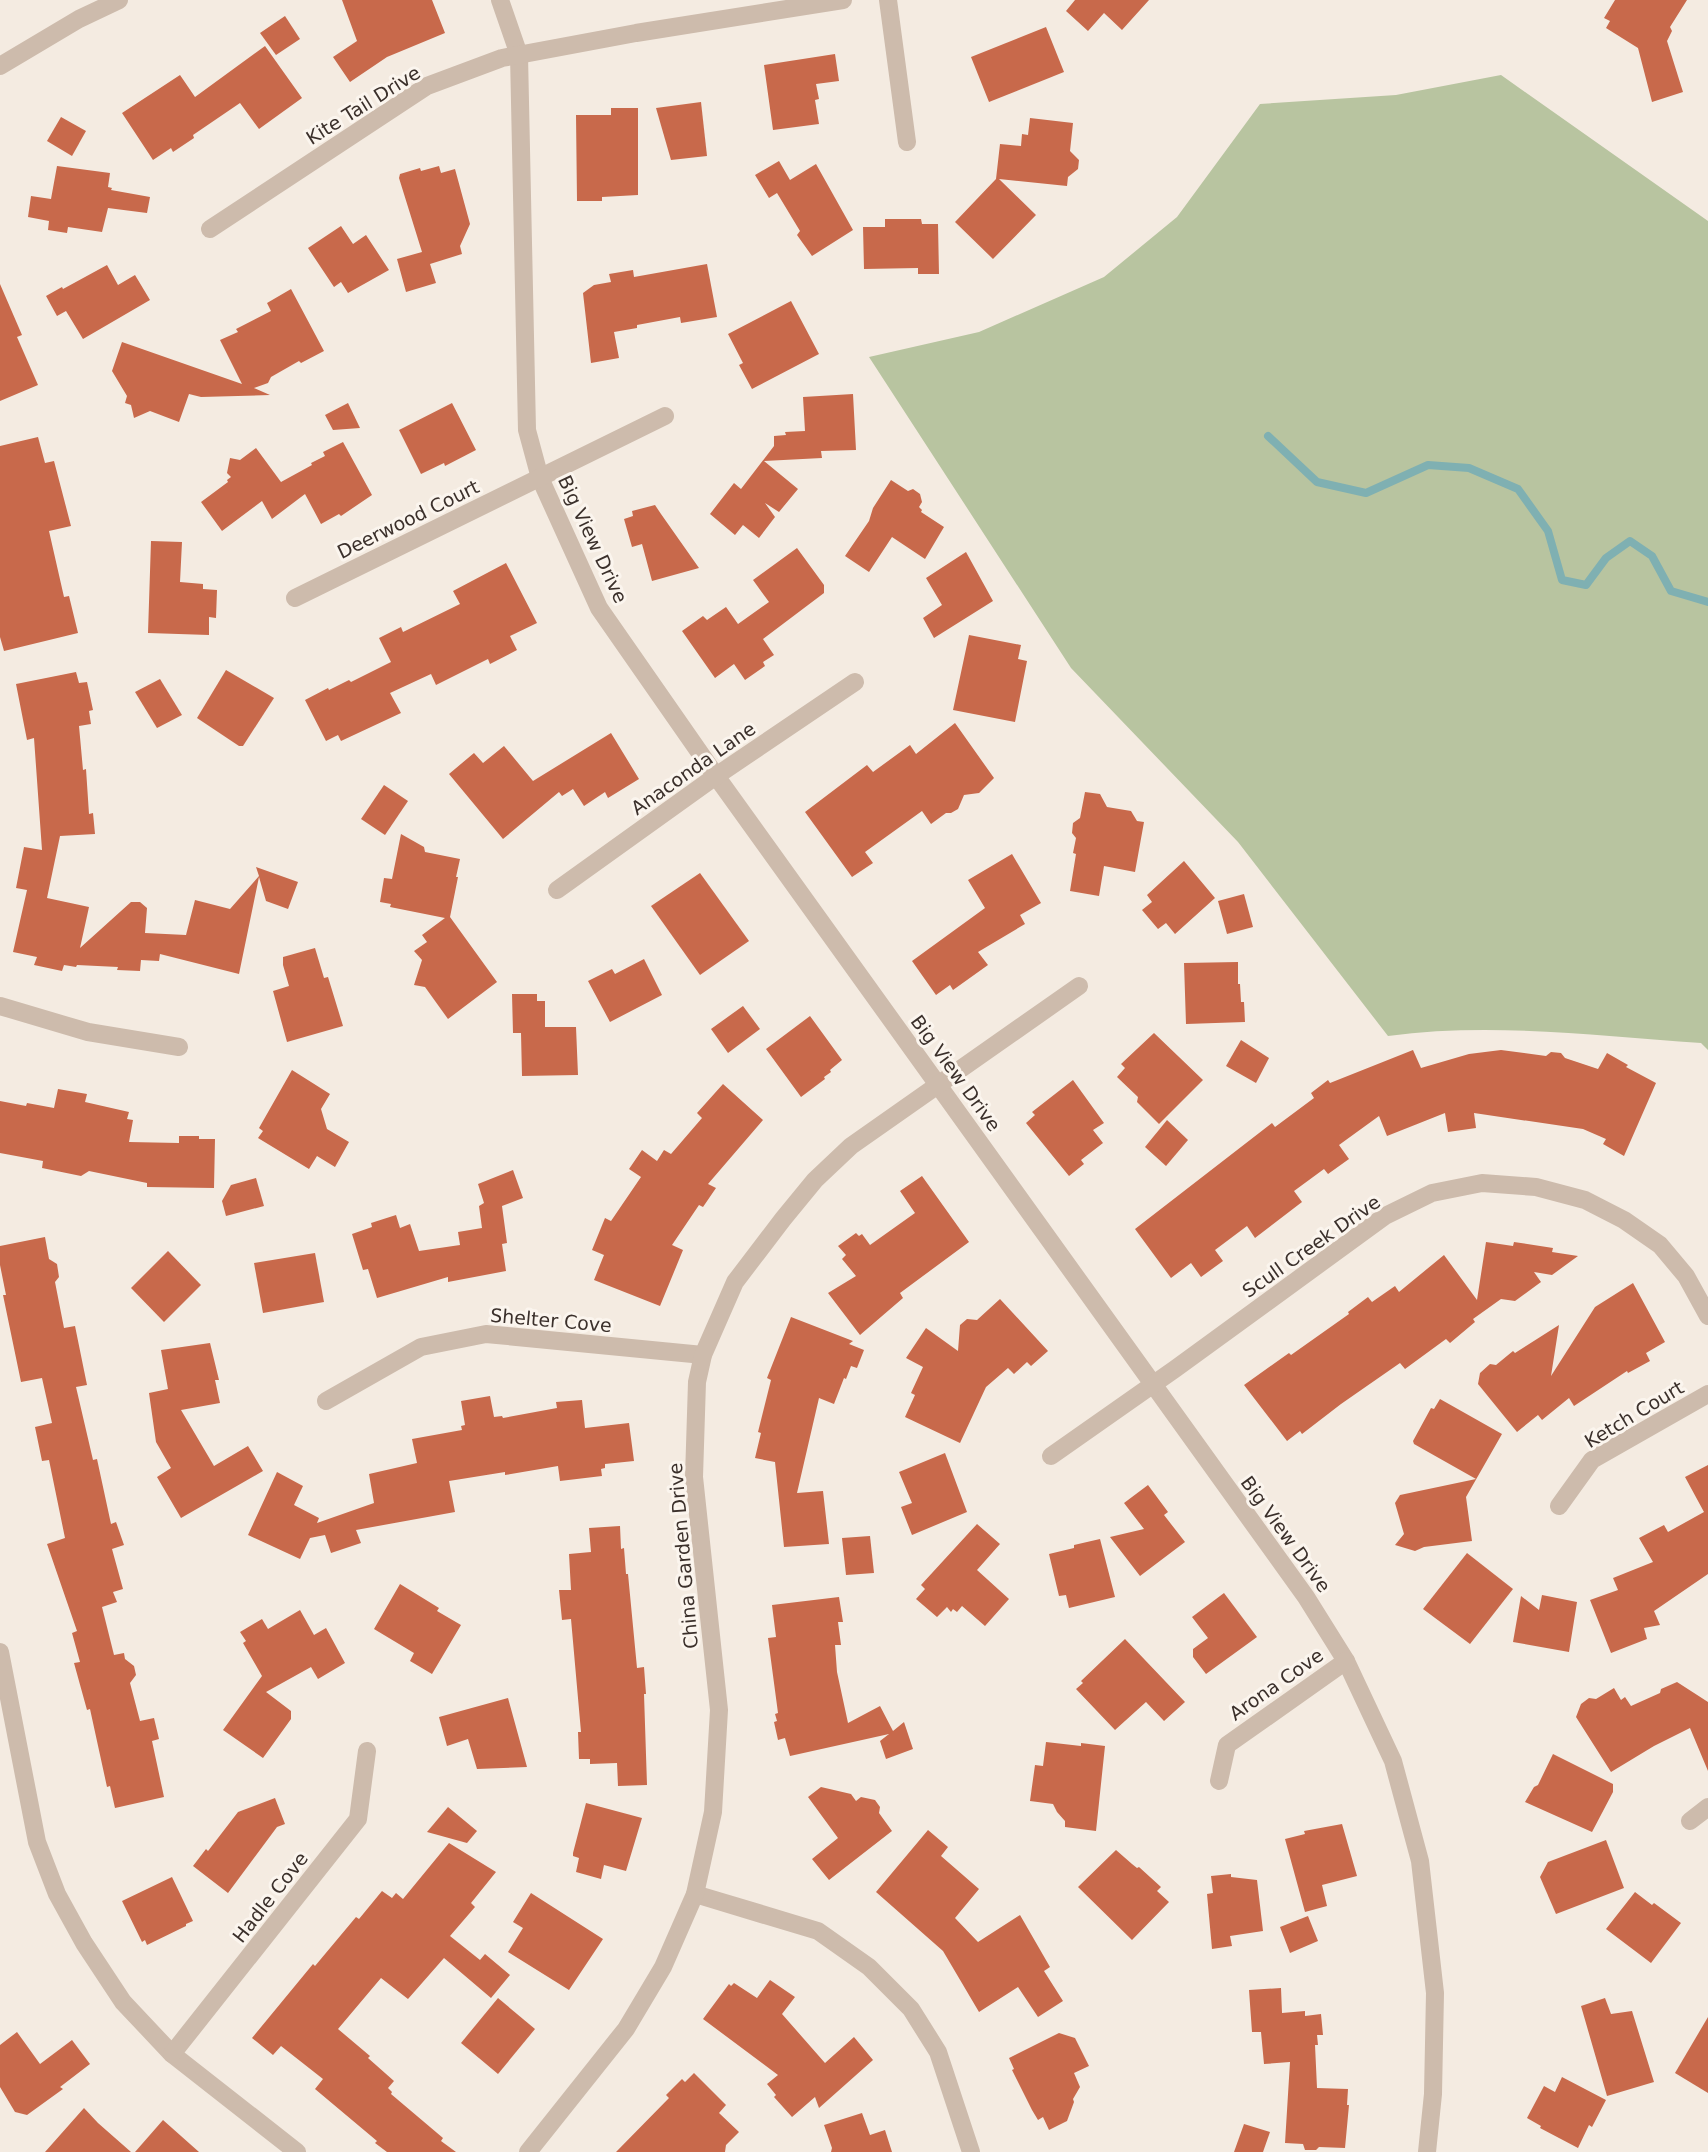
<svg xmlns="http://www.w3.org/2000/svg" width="1708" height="2152" viewBox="0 0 1708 2152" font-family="'DejaVu Sans',sans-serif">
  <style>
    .green { fill: #b8c4a0 }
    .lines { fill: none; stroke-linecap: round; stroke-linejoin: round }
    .stream { stroke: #7fb0b2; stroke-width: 8 }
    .building { fill: #c8694b }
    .minor { stroke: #cdbbac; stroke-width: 18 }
    .labels { text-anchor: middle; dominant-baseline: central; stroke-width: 6; stroke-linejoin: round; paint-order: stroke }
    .street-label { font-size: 19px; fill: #3b302b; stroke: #fbf5ee }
  </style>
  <rect width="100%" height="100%" fill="#f4ebe1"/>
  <path class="green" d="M1501,75L1708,221V1050L1701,1043C1598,1036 1491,1022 1388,1036L1238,842L1071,668L869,357L979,332L1104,277L1177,217L1260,104L1396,95Z"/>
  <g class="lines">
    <path class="stream" d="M1268,436L1317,482L1366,493L1428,465L1469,468L1518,489L1548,531L1562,580L1586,585L1606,558L1630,541L1652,556L1671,591L1708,602"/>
  </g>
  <g class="building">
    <path d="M342,0H432L445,33L387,57L350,82L333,57L357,41Z"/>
    <path d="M1075,0H1149L1122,30L1104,13L1088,31L1066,11Z"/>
    <path d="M1615,0H1687L1670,27L1672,31L1667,41L1683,92L1652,102L1638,48L1606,28L1610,21L1604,18Z"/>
    <path d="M285,16L300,39L276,55L260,33Z"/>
    <path d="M1046,27L1064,72L989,102L971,57Z"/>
    <path d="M265,46L302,98L259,129L240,103L193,135L194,138L173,152L171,148L153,160L122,113L180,75L195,97Z"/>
    <path d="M835,54L839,81L816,84L819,99L815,100L819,124L773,130L764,65Z"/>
    <path d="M701,102L707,156L671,160L656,108Z"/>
    <path d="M611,108H638V195L602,197V201H577L576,115H611Z"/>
    <path d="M61,117L86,131L72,156L47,141Z"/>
    <path d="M1030,118L1073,123L1070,151L1079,160L1078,169L1068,177L1067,186L999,179L1036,215L993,259L955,222L996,179L1000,144L1021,146L1022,134L1028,135Z"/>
    <path d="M779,161L790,180L816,164L853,230L812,256L797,235L800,231L777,193L769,198L755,175Z"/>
    <path d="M57,166L110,173L108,187L112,188L111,190L150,197L147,213L108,208L102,232L68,227L67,233L48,230L49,221L28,217L31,196L51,199Z"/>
    <path d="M439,166L441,173L455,169L470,224L460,246L462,254L430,264L436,283L406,292L397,259L422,252L399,178L400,174L420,168L421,171Z"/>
    <path d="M885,219H921L922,224H938L939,274H918V268L864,269L863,227H885Z"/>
    <path d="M341,226L353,244L366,235L389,270L348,293L341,282L334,287L308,248Z"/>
    <path d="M707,264L717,317L681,323L680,317L637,325V328L614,332L619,358L591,363L583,293L594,285L611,282L609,274L633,270L634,277Z"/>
    <path d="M107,265L118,285L135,275L150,300L83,339L66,311L57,316L46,296L62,287L63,289Z"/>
    <path d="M0,284L22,335L17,337L38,385L0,401Z"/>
    <path d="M291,289L324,351L301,363L299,361L271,377L268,383L254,388L270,395L201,397L189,394L179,422L150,411L134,418L131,405L125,403L127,396L112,371L122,342L242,384L220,340L238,332L236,329L271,311L267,303Z"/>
    <path d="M791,301L819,354L752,389L739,365L743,363L728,334Z"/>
    <path d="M853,394L856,450L821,451L822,458L764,461L798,489L779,512L765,503L775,517L759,538L743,525L735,535L710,514L734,483L741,489L774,446V436L786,435L785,432L805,431L803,397Z"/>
    <path d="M348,403L360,428L333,430L325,415Z"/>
    <path d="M452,403L476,450L445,466L444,463L421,474L399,430Z"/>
    <path d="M38,437L45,463L54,461L71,526L49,531L64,597L69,596L78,633L4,651L0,637V446Z"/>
    <path d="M343,442L372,495L341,516L339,514L321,524L305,494L272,519L262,501L222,531L201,502L228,482L227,480L231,477L227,473L230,458L240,460L256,448L281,482L312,465L311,463L325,456L323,452Z"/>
    <path d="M891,480L908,491L913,489L920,494L922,502L919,507L922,510L921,512L944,527L925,559L892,537L869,572L845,556L869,521L873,508Z"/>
    <path d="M655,505L661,514L699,568L652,581L642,544L632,547L624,519L633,516L632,511Z"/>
    <path d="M151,541L182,542L180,582L203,584V589L217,590L216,618L209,617V635L148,633Z"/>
    <path d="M797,548L824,585V593L763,639L774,655L763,662L765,666L745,680L734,664L715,678L682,631L703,616L707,620L726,607L738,624L769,602L753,580Z"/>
    <path d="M966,552L993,601L934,638L923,618L942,605L926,578Z"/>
    <path d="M506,563L537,623L510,636L517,650L490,664L488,659L436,685L431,674L390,693L401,713L341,741L338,735L326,741L305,700L328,688L329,690L349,680L351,682L391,662L379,638L401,627L403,632L460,604L453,591Z"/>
    <path d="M969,635L1021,645L1018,659L1027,661L1015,722L953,710Z"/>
    <path d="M226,670L274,698L243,746H239L197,718Z"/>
    <path d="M76,672L79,683L87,682L93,710L89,711L91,724L79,726L83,770L86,769L89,814L93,813L95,834L60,836L47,898L89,907L80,948L131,902H140L147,908L145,933L186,935L195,900L230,909L259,876L256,867L298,882L288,909L266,901L259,877L239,974L160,954L159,961L141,960L140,971L117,970L118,967L77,965L76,967L64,965L62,971L34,965L37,957L13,952L27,890L16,888L24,847L42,850L34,738L27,740L16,684Z"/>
    <path d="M160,679L182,715L157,728L135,692Z"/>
    <path d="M955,723L994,778L979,793L964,795L958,809L951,813H946L931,824L922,811L865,852L873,863L852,877L805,812L867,765L873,772L910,745L916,754Z"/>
    <path d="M611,733L639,779L608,798L605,792L584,806L573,789L562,796L559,792L503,839L449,774L474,753L483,763L504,746L533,781Z"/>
    <path d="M384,785L408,801L385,835L361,819Z"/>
    <path d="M1085,792L1100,794L1107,807L1131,811L1137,821L1144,822L1135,872L1104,866L1099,896L1070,891L1076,854L1073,853L1076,838L1072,833L1073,823L1080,818Z"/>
    <path d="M401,834L424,847L425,852L460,859L456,877H458L450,917L497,982L448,1019L425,987L414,985L422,960L414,951L427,942L422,935L445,918L390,907L391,904L380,902L384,878L392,879Z"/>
    <path d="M1012,854L1041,903L1020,915L1025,924L978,952L988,965L953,990L950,985L936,995L912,961L985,908L968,880Z"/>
    <path d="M1184,861L1215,898L1175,934L1166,923L1158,929L1142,910L1152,902L1147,895Z"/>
    <path d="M700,873L749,941L700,975L651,906Z"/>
    <path d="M1244,894L1253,927L1227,934L1218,901Z"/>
    <path d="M315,948L324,978L328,977L343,1026L287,1042L273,991L289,986L283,965V957Z"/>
    <path d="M644,959L662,995L610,1022L588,981L612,969L615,974Z"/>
    <path d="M1238,962V984H1240L1241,1002H1244L1245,1022L1186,1024L1184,963Z"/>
    <path d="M512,994H537V1001H545V1027H576L578,1075L522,1076L521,1033H513Z"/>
    <path d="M743,1006L760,1029L728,1053L711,1029Z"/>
    <path d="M810,1016L842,1060L830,1070L831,1072L824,1077L825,1079L801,1097L766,1049Z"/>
    <path d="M1154,1033L1203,1080L1159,1124L1137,1102L1138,1097L1117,1077L1125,1068L1121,1064Z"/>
    <path d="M1241,1040L1269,1058L1256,1083L1226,1066Z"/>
    <path d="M1413,1050L1421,1068L1469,1054L1501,1050L1546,1056L1551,1052L1561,1053L1565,1058L1598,1069L1607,1053L1628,1065L1626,1067L1656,1083L1624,1156L1603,1144L1606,1139L1583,1129L1474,1113L1476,1128L1448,1132L1445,1113L1387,1136L1379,1116L1339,1145L1349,1159L1328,1174L1324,1169L1294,1191L1302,1202L1255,1238L1247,1226L1215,1250L1223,1261L1201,1277L1191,1263L1171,1278L1135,1229L1272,1123L1275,1127L1314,1098L1311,1093L1328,1080L1330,1083Z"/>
    <path d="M292,1070L330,1094L321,1109L327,1129L349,1142L335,1167L317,1156L309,1169L258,1138L263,1131L259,1128Z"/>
    <path d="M1073,1080L1104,1123L1093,1130L1103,1143L1081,1160L1084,1164L1069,1176L1026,1123L1035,1115L1032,1112Z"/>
    <path d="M723,1084L763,1120L708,1184L716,1188L703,1207L699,1205L672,1245L683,1250L660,1306L594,1280L604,1255L592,1250L605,1218L611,1221L641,1177L629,1169L642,1150L657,1161L664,1150L671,1154L702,1118L697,1113Z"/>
    <path d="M58,1089L87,1094L85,1102L129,1112L127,1119L133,1120L129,1142L179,1143V1136H199V1139H215L214,1188L147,1187V1183L89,1171L81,1176L42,1168L43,1161L0,1153V1101L26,1106L27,1103L54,1108Z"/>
    <path d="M1167,1120L1188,1140L1166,1166L1145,1147Z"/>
    <path d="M513,1170L523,1198L502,1206L507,1243L502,1244L506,1271L448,1282V1277L377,1298L368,1269L363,1270L352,1234L372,1227L371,1223L396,1215L400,1228L410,1224L419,1251L460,1245L458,1232L482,1228L479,1206L484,1203L478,1184Z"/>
    <path d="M922,1176L969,1242L900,1293L903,1298L860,1335L828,1293L856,1276L842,1259L846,1255L838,1246L856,1233L859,1236L862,1234L870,1245L915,1213L900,1191Z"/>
    <path d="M256,1178L264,1206L226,1216L222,1201L231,1185Z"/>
    <path d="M45,1237L49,1259L57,1264L59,1277L55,1282L64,1328L75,1326L87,1385L76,1387L93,1460L97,1459L111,1524L116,1522L124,1545L112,1549L123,1589L113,1592L117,1602L102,1607L114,1655L124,1653L125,1659L134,1666L136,1675L130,1683L140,1721L154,1718L159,1739L152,1741L164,1797L115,1808L110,1786L107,1787L90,1709L87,1710L74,1663L80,1662L72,1633L77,1631L47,1544L65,1538L49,1460L42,1461L35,1427L52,1423L42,1378L21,1382L3,1295H6L0,1265V1246Z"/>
    <path d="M1486,1242L1513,1246L1514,1242L1553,1248L1552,1252L1578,1256L1552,1275L1534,1272L1541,1282L1515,1301L1501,1299L1473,1319L1475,1322L1450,1343L1446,1339L1405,1369L1400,1363L1341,1404L1302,1434L1300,1431L1287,1441L1244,1385L1289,1353L1291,1355L1349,1314L1348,1312L1368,1297L1372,1302L1395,1286L1399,1292L1444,1255L1477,1300Z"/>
    <path d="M168,1251L201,1285L164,1322L131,1288Z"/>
    <path d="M315,1253L324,1302L263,1313L254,1263Z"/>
    <path d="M1633,1283L1665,1342L1646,1353L1650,1361L1628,1373L1627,1371L1574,1406L1569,1398L1542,1420L1538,1415L1517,1432L1478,1384L1480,1373L1490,1364L1496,1365L1513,1351L1515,1353L1559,1325L1551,1376L1595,1307Z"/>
    <path d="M1000,1299L1048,1351L1031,1366L1027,1362L1014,1374L1008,1368L986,1387L960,1443L905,1417L915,1395L911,1393L923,1367L906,1358L926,1328L958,1351L960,1325L967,1319L977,1320Z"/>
    <path d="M791,1317L853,1341L849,1344L864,1350L857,1368L851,1366L846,1379L844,1378L834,1404L819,1398L797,1493L823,1491L829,1544L784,1547L775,1462L755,1458L761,1433L758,1432L771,1380L767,1378Z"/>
    <path d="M210,1343L219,1380H215L220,1403L181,1410L214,1466L248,1446L263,1471L181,1518L157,1477L171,1468L156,1442L149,1393L168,1389L161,1350Z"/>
    <path d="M490,1396L494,1417L502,1416L503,1418L557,1408L556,1402L582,1400L585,1428L629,1423L634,1461L605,1464V1468L601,1469L602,1476L560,1481L558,1466L505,1475V1472L449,1481L455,1512L356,1530L361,1543L331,1553L325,1535L310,1538L300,1559L248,1535L277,1472L303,1486L294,1505L319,1518L317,1523L374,1503L369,1474L417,1463L412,1439L462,1430L461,1426L465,1425L461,1401Z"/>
    <path d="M1440,1399L1502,1434L1466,1497L1472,1541L1424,1547L1415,1551L1395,1545L1404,1534L1395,1503L1400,1495L1476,1479L1414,1444L1413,1441L1431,1408L1434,1409Z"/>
    <path d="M945,1453L967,1512L912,1535L901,1507L912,1503L899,1472Z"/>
    <path d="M1708,1465V1574L1654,1611L1660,1625L1644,1628L1647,1639L1611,1653L1590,1600L1618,1590L1613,1578L1653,1562L1639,1538L1664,1525L1668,1532L1704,1512L1685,1477Z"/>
    <path d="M1148,1485L1168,1512L1164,1515L1185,1542L1140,1576L1110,1537L1144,1529L1124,1503Z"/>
    <path d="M977,1524L1000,1544L977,1570L1009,1599L985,1626L962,1606L957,1612L953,1609L951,1612L947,1607L937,1617L916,1599L925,1589L921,1585Z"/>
    <path d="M620,1526L621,1549L624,1548L626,1574H628L637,1668L644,1667L646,1694H644L647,1785L618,1786L617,1763L590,1764V1759H579L578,1732H581L571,1619L562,1620L559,1590H571L569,1554L591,1552L589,1528Z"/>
    <path d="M870,1536L874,1573L846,1575L842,1538Z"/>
    <path d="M1100,1539L1115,1597L1069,1608L1066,1595L1059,1596L1049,1554L1074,1548V1545Z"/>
    <path d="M1467,1553L1513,1589L1470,1644L1423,1609Z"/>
    <path d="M400,1584L439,1608L437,1611L461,1625L432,1674L410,1661L414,1653L374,1629Z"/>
    <path d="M1224,1593L1257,1637L1206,1674L1193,1657V1649L1208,1638L1192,1617Z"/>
    <path d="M1542,1595L1577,1602L1569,1652L1513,1642L1521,1596L1539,1610Z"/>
    <path d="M839,1597L843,1622H838L841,1645H835L837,1672L848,1723L880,1706L893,1731L904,1722L913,1749L886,1759L880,1741L889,1734L790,1756L785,1738L778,1740L774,1722L777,1721L775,1714L778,1713L768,1638L776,1637L772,1605Z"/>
    <path d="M300,1610L314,1635L326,1628L345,1663L318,1679L311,1667L266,1692L291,1711V1719L263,1758L223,1730L262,1676L243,1643L246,1641L240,1632L262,1619L268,1629Z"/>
    <path d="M1125,1639L1185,1702L1164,1721L1146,1702L1115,1730L1076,1689L1083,1683L1081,1681Z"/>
    <path d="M1677,1682L1708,1702V1771L1690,1728L1654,1746L1611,1772L1576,1717L1581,1704L1589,1698L1596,1699L1614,1688L1621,1700L1625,1697L1631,1706L1660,1693L1661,1689Z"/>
    <path d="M508,1698L527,1767L477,1769L468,1739L447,1746L439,1717Z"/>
    <path d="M1046,1742L1081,1746V1743L1105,1746L1096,1831L1065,1827V1821L1057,1812L1053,1804L1030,1801L1035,1765L1043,1766Z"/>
    <path d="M1553,1754L1613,1784V1792L1592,1832L1525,1802L1534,1787L1538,1785Z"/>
    <path d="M821,1787L851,1794L856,1801L861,1797L875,1800L880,1807L879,1813L892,1831L829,1880L812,1859L838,1838L808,1797Z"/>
    <path d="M275,1798L285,1824L277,1827L228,1893L193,1866L206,1849L208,1851L238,1812Z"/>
    <path d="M586,1803L642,1818L626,1871L604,1865L601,1879L576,1872L579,1858L573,1856V1853Z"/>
    <path d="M448,1807L477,1831L467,1843L427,1832Z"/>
    <path d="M1342,1824L1357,1876L1322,1885L1327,1906L1305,1912L1285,1839L1305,1834L1304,1831Z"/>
    <path d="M928,1830L948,1847L941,1856L979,1889L955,1918L978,1942L1020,1915L1050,1967L1044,1971L1063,2001L1038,2017L1018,1987L979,2012L943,1951L876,1892Z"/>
    <path d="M1606,1840L1624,1888L1556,1914L1540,1877L1548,1862Z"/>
    <path d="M449,1843L496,1872L471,1903L475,1907L450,1936L480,1960L485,1954L510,1975L491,1998L444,1958L408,1999L381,1978L338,2029L370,2056L368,2058L394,2081L388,2088L392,2092L391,2094L443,2138L441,2141L456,2152H387L375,2143L377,2141L315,2089L323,2079L281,2046L273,2055L252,2038L313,1964L315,1966L356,1917L359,1919L382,1891L392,1898L396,1893L403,1899Z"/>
    <path d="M1116,1850L1132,1864L1137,1868L1139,1867L1161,1887L1157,1891L1169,1902L1132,1940L1078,1887Z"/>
    <path d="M1231,1874V1877L1257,1880L1263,1931L1230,1936L1232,1946L1212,1949L1207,1894L1213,1893L1211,1876Z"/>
    <path d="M172,1877L193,1921L186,1924V1926L147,1945L145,1940L142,1942L122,1901Z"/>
    <path d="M1635,1892L1652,1905L1654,1903L1681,1923L1651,1963L1606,1929Z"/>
    <path d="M531,1893L603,1939L569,1990L508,1952L523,1928L513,1922Z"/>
    <path d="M1308,1916L1318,1941L1290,1953L1280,1927Z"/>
    <path d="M770,1980L795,1997L782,2014L825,2063L854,2037L873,2060L819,2108L815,2097L792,2117L774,2097L776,2095L767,2084L778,2075L703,2019L729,1984L731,1986L734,1983L757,1998Z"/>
    <path d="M1281,1988L1282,2013L1305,2011V2016L1321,2014L1323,2035H1317L1318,2045H1315L1317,2088L1348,2089L1347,2105H1349L1345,2148L1319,2147L1316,2150H1305L1303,2144L1285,2143L1290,2062L1264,2064L1261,2032H1252L1249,1990Z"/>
    <path d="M498,1998L535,2029L498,2074L461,2043Z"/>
    <path d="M1605,1998L1611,2014L1632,2011L1654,2082L1607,2096L1581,2006Z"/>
    <path d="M1708,2017V2093L1675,2073Z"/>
    <path d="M17,2032L40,2064L72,2040L90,2064L60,2087L63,2089L27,2115L15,2112L0,2087V2045Z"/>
    <path d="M1059,2033L1075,2038L1089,2066L1074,2073L1080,2087L1073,2099L1074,2102L1067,2121L1049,2130L1043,2117L1038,2120L1032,2110L1012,2070L1014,2069L1009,2058Z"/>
    <path d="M694,2073L726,2105L719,2113L739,2132L726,2145L725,2152H616L669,2098L666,2095L682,2079L685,2082Z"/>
    <path d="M1562,2077L1606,2100L1592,2127L1589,2125L1578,2148L1540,2128L1541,2126L1527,2118L1544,2086L1555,2092Z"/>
    <path d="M84,2108L98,2123L131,2152H45Z"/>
    <path d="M862,2113L870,2135L885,2130L892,2152H831L832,2148L824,2125Z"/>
    <path d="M163,2120L199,2152H135Z"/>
    <path d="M1244,2124L1270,2132L1263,2152H1234Z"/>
  </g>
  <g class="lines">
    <g class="minor">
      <path d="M500,0L519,55L527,430L540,478L599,608L716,776L1306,1597L1346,1661L1393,1761L1420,1861L1435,1993L1433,2094L1427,2152"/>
      <path d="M888,0L907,142"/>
      <path d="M0,66L79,19L119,0"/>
      <path d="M210,229L427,86L502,58L636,33L843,0"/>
      <path d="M295,598L665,416"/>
      <path d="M557,890L716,776L855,682"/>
      <path d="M0,1006L88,1032L179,1047"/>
      <path d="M326,1401L421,1347L486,1334L703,1355"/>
      <path d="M1051,1456L1175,1369L1385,1216L1432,1193L1482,1183L1536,1187L1585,1200L1624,1220L1660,1245L1686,1276L1708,1316"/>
      <path d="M1559,1506L1592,1460L1708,1394"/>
      <path d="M0,1652L37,1842L57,1894L84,1943L123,2002L172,2054L297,2152"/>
      <path d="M1219,1781L1227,1745L1346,1661"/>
      <path d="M1690,1821L1708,1807"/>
      <path d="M695,1894L818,1931L869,1967L911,2009L938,2052L971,2152"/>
      <path d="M172,2054L358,1819L367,1751"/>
      <path d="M528,2152L626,2029L663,1967L695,1894L713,1812L719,1710L694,1477L697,1382L703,1355L735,1282L783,1219L815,1180L851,1146L1079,986"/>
    </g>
  </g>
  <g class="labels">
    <g class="street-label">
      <text transform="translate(363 105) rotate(-32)">Kite Tail Drive</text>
      <text transform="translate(408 519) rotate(-26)">Deerwood Court</text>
      <text transform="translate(593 539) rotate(65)">Big View Drive</text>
      <text transform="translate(693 768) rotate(-35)">Anaconda Lane</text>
      <text transform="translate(956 1073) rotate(54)">Big View Drive</text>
      <text transform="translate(1311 1246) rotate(-35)">Scull Creek Drive</text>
      <text transform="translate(551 1320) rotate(5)">Shelter Cove</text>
      <text transform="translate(1634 1414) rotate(-31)">Ketch Court</text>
      <text transform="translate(1286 1534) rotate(54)">Big View Drive</text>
      <text transform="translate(683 1556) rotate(-95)">China Garden Drive</text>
      <text transform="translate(1276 1684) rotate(-35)">Arona Cove</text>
      <text transform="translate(270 1897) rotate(-52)">Hadle Cove</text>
    </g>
  </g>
</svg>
